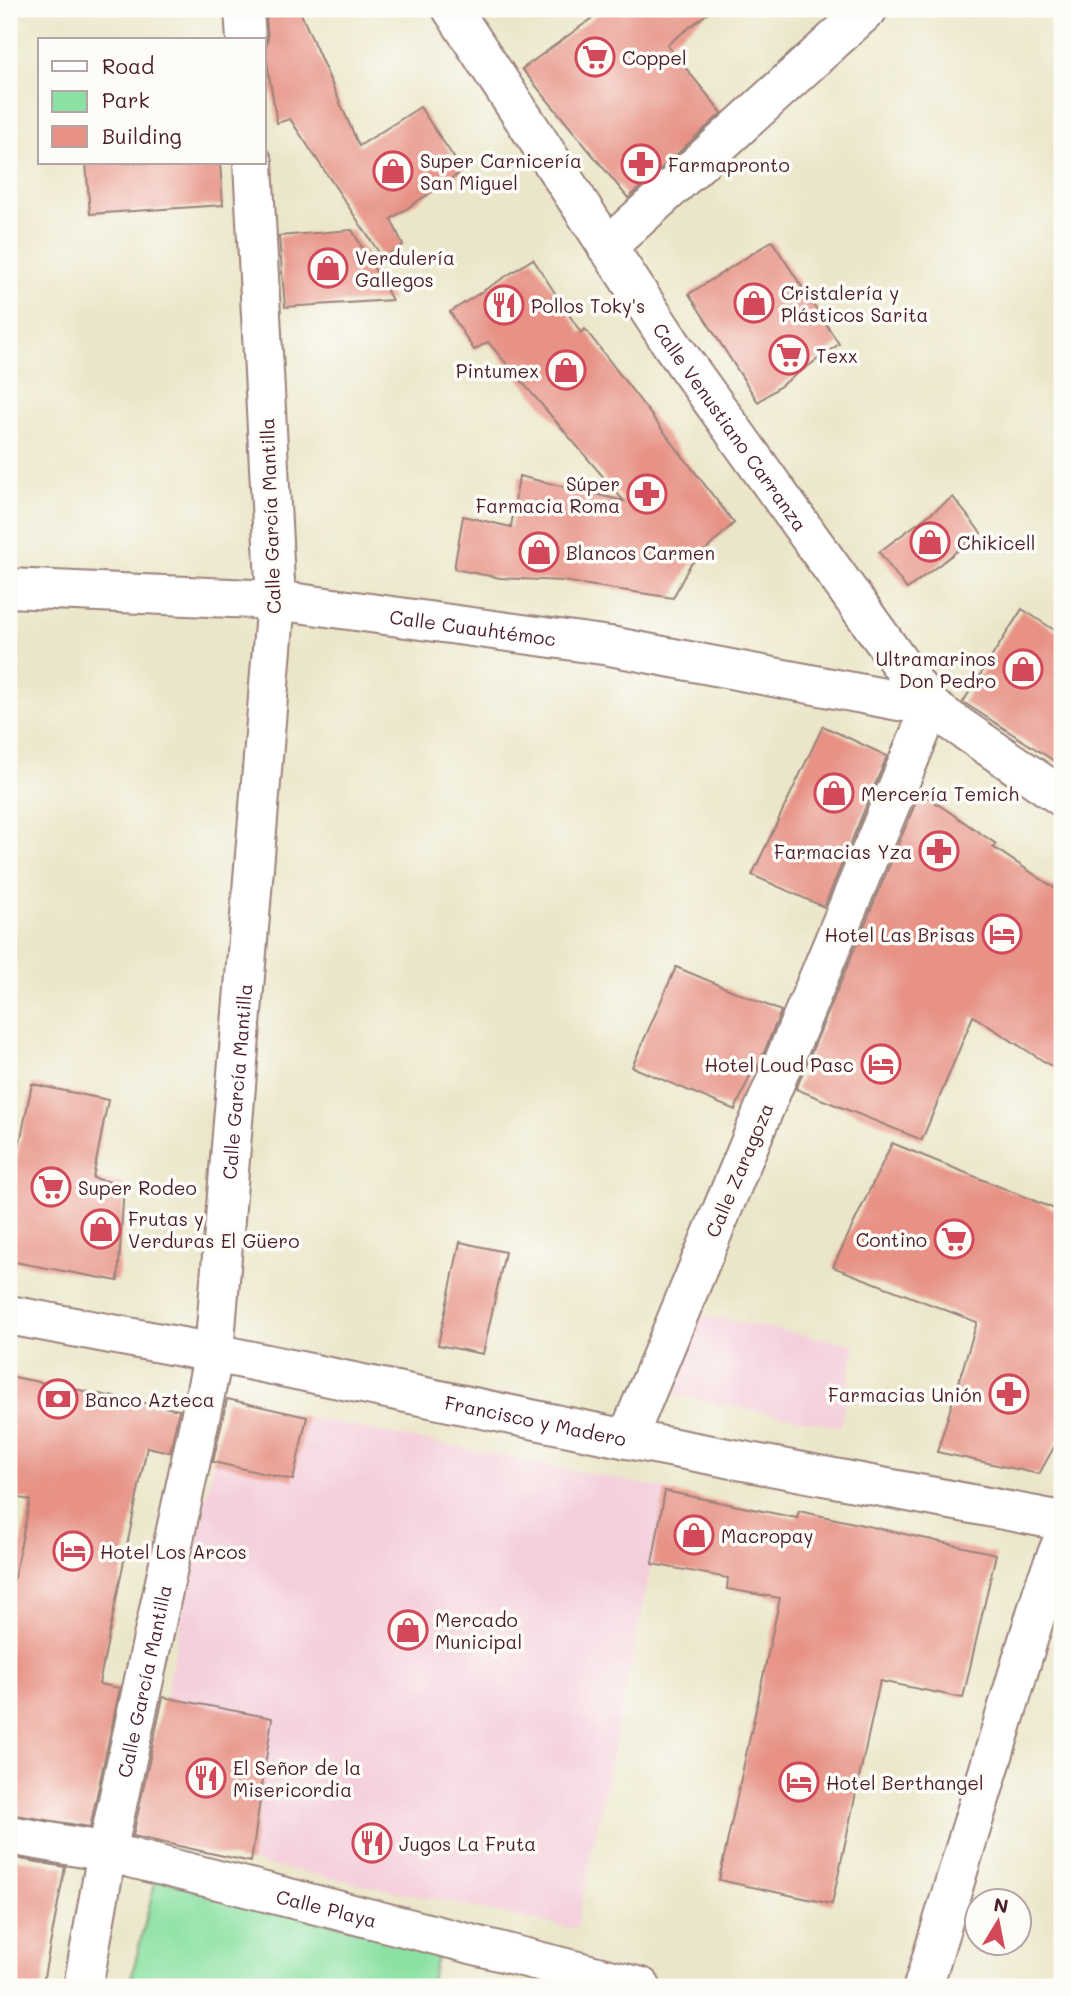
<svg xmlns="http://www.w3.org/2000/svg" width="1071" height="1996" viewBox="0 0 1071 1996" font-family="Mali,sans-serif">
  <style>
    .built { fill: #f4cfdc }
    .green { fill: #8be1a3; stroke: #6a8067; stroke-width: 2 }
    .building { fill: #e79285 }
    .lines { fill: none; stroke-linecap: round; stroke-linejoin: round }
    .street-casing { stroke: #9a827a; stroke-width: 42 }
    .secondary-casing { stroke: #9a827a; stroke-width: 42 }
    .street { stroke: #fff; stroke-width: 38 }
    .secondary { stroke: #fff; stroke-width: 38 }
    .labels { text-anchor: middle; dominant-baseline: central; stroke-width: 7; stroke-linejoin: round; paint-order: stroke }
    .poi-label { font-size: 19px; fill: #4a1f2b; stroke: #fdfcf7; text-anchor: start }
    .street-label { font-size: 19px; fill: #4a1f2b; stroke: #fdfcf7 }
  </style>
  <rect width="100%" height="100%" fill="#fdfcf7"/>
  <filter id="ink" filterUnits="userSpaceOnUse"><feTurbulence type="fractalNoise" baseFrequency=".0143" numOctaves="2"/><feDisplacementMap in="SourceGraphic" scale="14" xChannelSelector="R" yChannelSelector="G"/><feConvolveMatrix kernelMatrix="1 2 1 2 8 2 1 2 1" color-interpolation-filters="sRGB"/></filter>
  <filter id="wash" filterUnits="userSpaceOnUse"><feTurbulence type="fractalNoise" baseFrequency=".00686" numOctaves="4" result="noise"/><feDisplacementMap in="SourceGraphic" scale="28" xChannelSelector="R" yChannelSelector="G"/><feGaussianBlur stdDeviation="1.57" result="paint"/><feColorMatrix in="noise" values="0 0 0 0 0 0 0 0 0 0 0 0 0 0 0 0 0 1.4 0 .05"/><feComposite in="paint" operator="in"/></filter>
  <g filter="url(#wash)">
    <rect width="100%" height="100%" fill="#ebe6c9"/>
    <g class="built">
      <path d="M691,1313L855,1345L840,1427L675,1395Z"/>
      <path d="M226,1399L307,1417L667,1489L576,1929L137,1838Z"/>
    </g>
    <path class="green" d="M156,1879L439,1950L429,1987H129Z"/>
    <g id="blocks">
      <g class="building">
        <path d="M278,9H299L359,146L420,107L463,171L391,219L403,245L382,257L290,119L277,123L265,50L268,39L266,17Z"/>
        <path d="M605,9H713L667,45L722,113L628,198L522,69Z"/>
        <path d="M86,163H220L223,205L90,214Z"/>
        <path d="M352,230L392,300L285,307L279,236Z"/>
        <path d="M772,241L839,344L758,402L689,294Z"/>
        <path d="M533,259L581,333L585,329L734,523L690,565L673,598L562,581L500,578L454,569L463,516L511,527L519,476L624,501L488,342L474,350L450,312Z"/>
        <path d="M953,497L981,533L907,589L879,552Z"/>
        <path d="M1022,609L1062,635V766L963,702Z"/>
        <path d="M823,726L887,756L824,907L752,875Z"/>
        <path d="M920,792L996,844L993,847L1062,893V1073L973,1016L922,1140L796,1089Z"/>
        <path d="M676,967L781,1011L756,1072L752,1071L735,1110L632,1067Z"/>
        <path d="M32,1084L108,1100L93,1178L124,1185L118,1281L9,1261V1195Z"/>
        <path d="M892,1143L1062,1212V1433L1039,1474L937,1452L977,1322L833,1267Z"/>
        <path d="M460,1242L505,1252L483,1354L438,1345Z"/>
        <path d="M9,1376L179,1410L170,1452L147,1447L99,1684L120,1688L90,1827L9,1814V1602L30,1500L9,1496Z"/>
        <path d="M227,1399L307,1417L293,1480L213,1462Z"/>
        <path d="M665,1491L797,1518L799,1511L996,1554L963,1698L880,1681L832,1904L719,1880L780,1598L727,1589L728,1578L652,1564Z"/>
        <path d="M163,1697L272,1718L251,1862L133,1836Z"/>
        <path d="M9,1857L65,1867L42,1987H9Z"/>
      </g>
    </g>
  </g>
  <g filter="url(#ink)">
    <use href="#blocks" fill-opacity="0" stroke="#9a827a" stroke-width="2"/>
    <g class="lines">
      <g class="street-casing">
        <g id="street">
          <path d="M244,9L246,40"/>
          <path d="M607,247L868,9"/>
          <path id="s1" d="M9,588L276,600L610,646L931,707L627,1439"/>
          <path id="s2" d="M9,1315L214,1353L627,1439L1062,1521"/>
          <path id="s3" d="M9,1835L107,1852L641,1987"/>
          <path id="s4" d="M83,1987L107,1852L214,1353L276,600L253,163"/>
          <path d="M923,1987L1045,1584L1062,1542"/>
        </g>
      </g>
      <g class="secondary-casing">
        <g id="secondary">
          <path id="s5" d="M452,9L672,345L931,707L1062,797"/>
        </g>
      </g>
      <use href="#street" class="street"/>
      <use href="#secondary" class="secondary"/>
    </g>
  </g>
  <defs>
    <g id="supermarket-ring" transform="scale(2.0125)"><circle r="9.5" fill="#fdfcf7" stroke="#d1495b" stroke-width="1.5"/><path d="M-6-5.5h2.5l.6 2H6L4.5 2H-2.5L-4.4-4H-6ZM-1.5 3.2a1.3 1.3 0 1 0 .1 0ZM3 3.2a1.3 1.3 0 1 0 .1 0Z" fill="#d1495b"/></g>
    <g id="pharmacy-ring" transform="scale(2.0125)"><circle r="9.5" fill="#fdfcf7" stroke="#d1495b" stroke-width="1.5"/><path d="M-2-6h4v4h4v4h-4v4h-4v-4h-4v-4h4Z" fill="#d1495b"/></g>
    <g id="shop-ring" transform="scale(2.0125)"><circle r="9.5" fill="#fdfcf7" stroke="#d1495b" stroke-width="1.5"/><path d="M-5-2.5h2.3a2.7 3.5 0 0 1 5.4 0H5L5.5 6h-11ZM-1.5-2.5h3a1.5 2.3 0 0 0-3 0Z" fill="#d1495b"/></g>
    <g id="restaurant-ring" transform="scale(2.0125)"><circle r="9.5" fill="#fdfcf7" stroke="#d1495b" stroke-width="1.5"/><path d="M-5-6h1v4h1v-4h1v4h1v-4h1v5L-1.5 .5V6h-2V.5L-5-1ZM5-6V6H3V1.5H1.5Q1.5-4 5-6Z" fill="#d1495b"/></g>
    <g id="hotel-ring" transform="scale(2.0125)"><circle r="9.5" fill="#fdfcf7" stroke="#d1495b" stroke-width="1.5"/><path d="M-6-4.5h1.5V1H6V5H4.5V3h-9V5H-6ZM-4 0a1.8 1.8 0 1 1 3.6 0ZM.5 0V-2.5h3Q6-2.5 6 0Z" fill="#d1495b"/></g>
    <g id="bank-ring" transform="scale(2.0125)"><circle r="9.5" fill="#fdfcf7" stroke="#d1495b" stroke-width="1.5"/><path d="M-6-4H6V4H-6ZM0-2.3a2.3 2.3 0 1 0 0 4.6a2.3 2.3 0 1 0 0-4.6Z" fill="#d1495b"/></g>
  </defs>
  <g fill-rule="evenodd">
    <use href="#supermarket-ring" x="595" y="57"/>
    <use href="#pharmacy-ring" x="641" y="164"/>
    <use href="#shop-ring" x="393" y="171"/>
    <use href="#shop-ring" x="328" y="268"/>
    <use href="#shop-ring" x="754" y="303"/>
    <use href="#restaurant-ring" x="504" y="305"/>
    <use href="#supermarket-ring" x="789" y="355"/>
    <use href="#shop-ring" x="566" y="370"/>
    <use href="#pharmacy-ring" x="647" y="494"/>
    <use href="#shop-ring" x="930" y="542"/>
    <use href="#shop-ring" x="539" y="552"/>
    <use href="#shop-ring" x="1023" y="669"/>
    <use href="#shop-ring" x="834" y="793"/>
    <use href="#pharmacy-ring" x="939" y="851"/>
    <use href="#hotel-ring" x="1002" y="934"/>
    <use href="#hotel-ring" x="881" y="1064"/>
    <use href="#supermarket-ring" x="51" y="1187"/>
    <use href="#shop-ring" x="101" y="1229"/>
    <use href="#supermarket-ring" x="954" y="1239"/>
    <use href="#pharmacy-ring" x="1009" y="1394"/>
    <use href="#bank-ring" x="58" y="1399"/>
    <use href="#shop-ring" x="694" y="1535"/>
    <use href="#hotel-ring" x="73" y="1551"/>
    <use href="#shop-ring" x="408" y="1630"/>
    <use href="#restaurant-ring" x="206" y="1778"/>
    <use href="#hotel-ring" x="799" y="1782"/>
    <use href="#restaurant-ring" x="372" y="1843"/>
  </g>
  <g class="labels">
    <g class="poi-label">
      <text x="622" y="57">Coppel</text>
      <text x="420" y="160">Super Carnicería<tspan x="420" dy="22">San Miguel</tspan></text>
      <text x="668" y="164">Farmapronto</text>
      <text x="355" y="257">Verdulería<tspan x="355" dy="22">Gallegos</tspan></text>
      <text x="781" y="292">Cristalería y<tspan x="781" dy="22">Plásticos Sarita</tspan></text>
      <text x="531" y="305">Pollos Toky's</text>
      <text x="816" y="355">Texx</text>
      <text x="539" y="370" text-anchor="end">Pintumex</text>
      <text x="620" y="483" text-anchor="end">Súper<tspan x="620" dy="22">Farmacia Roma</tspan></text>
      <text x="957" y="542">Chikicell</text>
      <text x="566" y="552">Blancos Carmen</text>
      <text x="996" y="658" text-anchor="end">Ultramarinos<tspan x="996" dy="22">Don Pedro</tspan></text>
      <text x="861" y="793">Mercería Temich</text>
      <text x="912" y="851" text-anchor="end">Farmacias Yza</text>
      <text x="975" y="934" text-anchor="end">Hotel Las Brisas</text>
      <text x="854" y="1064" text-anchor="end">Hotel Loud Pasc</text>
      <text x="78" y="1187">Super Rodeo</text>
      <text x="128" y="1218">Frutas y<tspan x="128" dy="22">Verduras El Güero</tspan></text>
      <text x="927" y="1239" text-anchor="end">Contino</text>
      <text x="982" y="1394" text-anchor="end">Farmacias Unión</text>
      <text x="85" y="1399">Banco Azteca</text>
      <text x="721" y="1535">Macropay</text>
      <text x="100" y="1551">Hotel Los Arcos</text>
      <text x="435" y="1619">Mercado<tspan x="435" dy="22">Municipal</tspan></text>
      <text x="233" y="1767">El Señor de la<tspan x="233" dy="22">Misericordia</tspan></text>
      <text x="826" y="1782">Hotel Berthangel</text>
      <text x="399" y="1843">Jugos La Fruta</text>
    </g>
    <g class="street-label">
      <text stroke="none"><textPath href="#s5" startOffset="502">Calle Venustiano Carranza</textPath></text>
      <text transform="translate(270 516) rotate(-92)">Calle García Mantilla</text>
      <text stroke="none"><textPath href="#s1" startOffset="466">Calle Cuauhtémoc</textPath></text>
      <text stroke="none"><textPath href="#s4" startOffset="920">Calle García Mantilla</textPath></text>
      <text transform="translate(739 1170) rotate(-67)">Calle Zaragoza</text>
      <text stroke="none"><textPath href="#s2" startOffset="537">Francisco y Madero</textPath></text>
      <text stroke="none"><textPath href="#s4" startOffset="312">Calle García Mantilla</textPath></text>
      <text stroke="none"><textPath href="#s3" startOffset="326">Calle Playa</textPath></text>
    </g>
  </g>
  <rect width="1071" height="1996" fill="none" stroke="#fdfcf7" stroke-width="35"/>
  <rect x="38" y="38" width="228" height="126" fill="#fdfcf7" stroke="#b5a4a5" stroke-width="2"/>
  <rect x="52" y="61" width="35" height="10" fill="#ffffff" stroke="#b5a4a5" stroke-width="2"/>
  <text x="102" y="74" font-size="21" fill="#4a1f2b">Road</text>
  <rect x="52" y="91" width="35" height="21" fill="#8be1a3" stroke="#b5a4a5" stroke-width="2"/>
  <text x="102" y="108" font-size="21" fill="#4a1f2b">Park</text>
  <rect x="52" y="126" width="35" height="21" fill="#e79285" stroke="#b5a4a5" stroke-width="2"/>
  <text x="102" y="144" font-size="21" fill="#4a1f2b">Building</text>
  <g transform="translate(998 1922) rotate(10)"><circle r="33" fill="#fdfcf7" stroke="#b5a4a5" stroke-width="2"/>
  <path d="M0-5L12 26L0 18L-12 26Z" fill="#d1495b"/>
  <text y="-10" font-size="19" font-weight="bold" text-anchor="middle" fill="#4a1f2b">N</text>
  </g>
</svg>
